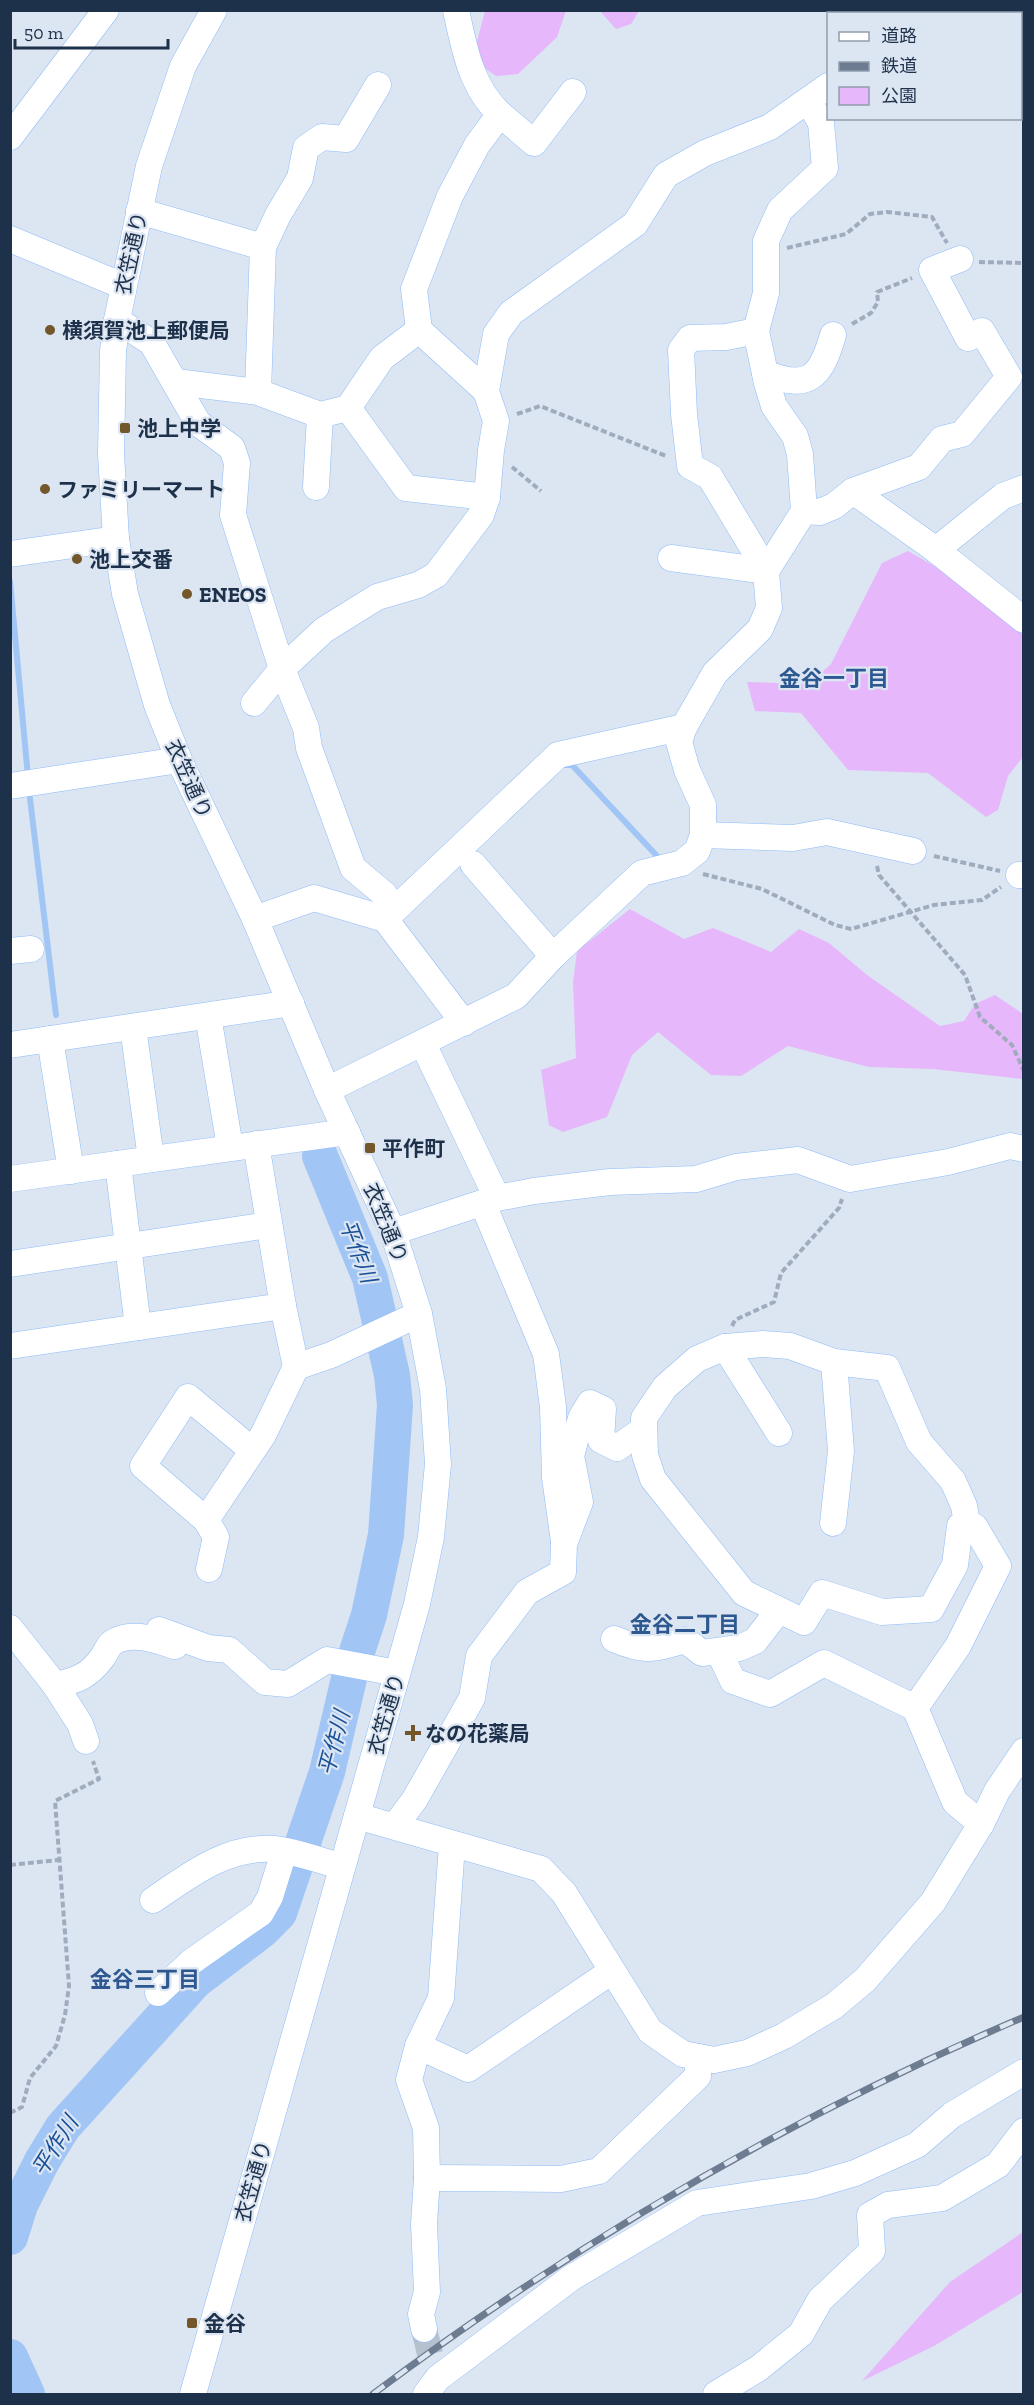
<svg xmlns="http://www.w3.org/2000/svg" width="1034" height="2405" viewBox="0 0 1034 2405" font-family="'Zilla Slab','Noto Sans JP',serif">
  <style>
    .green { fill: #e6b7fa }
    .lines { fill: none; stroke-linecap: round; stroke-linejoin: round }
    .stream { stroke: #a1c5f5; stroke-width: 6 }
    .river { stroke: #a1c5f5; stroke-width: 36 }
    .minor-tunnel { stroke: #b6c1d0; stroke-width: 26; stroke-dasharray: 26 13; stroke-linecap: butt }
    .minor-casing { stroke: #8dbcfa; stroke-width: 27 }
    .path { stroke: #a0acbd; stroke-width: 4; stroke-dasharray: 6 3; stroke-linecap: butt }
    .minor { stroke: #fff; stroke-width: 26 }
    .rail-casing { stroke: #6d7c90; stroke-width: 7 }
    .rail { stroke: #dce5f2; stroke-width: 4.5; stroke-dasharray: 14; stroke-linecap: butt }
    .poi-dot { fill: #73562a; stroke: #dce5f2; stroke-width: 2 }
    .labels { text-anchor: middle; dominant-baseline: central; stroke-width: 4.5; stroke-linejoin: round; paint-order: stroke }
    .street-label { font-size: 21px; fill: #1e314a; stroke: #dce5f2 }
    .poi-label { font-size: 21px; font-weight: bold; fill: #1e314a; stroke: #dce5f2; text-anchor: start }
    .neighbourhood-label { font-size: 22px; font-weight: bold; fill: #2d5890; stroke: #dce5f2 }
    .water-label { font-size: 22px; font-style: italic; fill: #195197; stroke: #dce5f2 }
  </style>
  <rect width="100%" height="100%" fill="#dce5f2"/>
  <g class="green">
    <path d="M485,11H566L557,37L518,74L496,76L482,66L474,53Z"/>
    <path d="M600,11V10L639,11L631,24L616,29Z"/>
    <path d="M908,551L952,576L1023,635V757L1008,776L998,810L986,817L928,773L848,770L801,713L755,711L747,682L810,684L831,664L882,563Z"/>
    <path d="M630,909L684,939L713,928L771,952L799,929L829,943L867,975L940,1026L964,1021L975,1004L995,995L1023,1014V1079L933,1069L869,1067L788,1046L741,1076L711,1075L658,1032L632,1055L607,1117L563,1132L549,1125L541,1070L576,1058L573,983L577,951Z"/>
    <path d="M1023,2232V2292L934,2346L862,2381L950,2282Z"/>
  </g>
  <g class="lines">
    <g class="stream">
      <path d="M10,581L28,777"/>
      <path d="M565,765H572L657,856"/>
      <path d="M29,790L56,1015"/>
    </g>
    <g class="river">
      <path d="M10,2237L20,2205L42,2161L63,2127L195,1981L261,1931L279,1913L327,1772L351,1670L369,1615L386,1535L395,1405L392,1375L370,1278L320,1156"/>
      <path d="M10,2357L27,2394"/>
    </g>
    <path class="minor-tunnel" d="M424,2329L432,2362"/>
    <g class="minor-casing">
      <g id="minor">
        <path d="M456,10C464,48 471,87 500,114"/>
        <path d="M841,10L843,14"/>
        <path d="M970,14L974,10"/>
        <path d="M1020,78L1024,79"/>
        <path d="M10,137L106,10"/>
        <path d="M139,211L263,247L258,392"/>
        <path d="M10,239L123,286"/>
        <path d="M263,247L278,215L300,178L306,148L322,137L346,139L378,85"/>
        <path d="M117,320L152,343L198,423L232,448L237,463L233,515L282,669L306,728L309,748L353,868L384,894L395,909"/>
        <path d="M419,330L414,289L450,196L477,145L500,114L534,143L573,92"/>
        <path d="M756,331L726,337L690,338L681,350L684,414L690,466L710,477L754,550L756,568"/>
        <path d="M765,373C809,391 821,377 833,335"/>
        <path d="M176,382L258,392L320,415L348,408L382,358L419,330L486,391"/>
        <path d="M348,408L406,488L487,497"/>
        <path d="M316,487L320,415"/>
        <path d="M853,491L936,550L1024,620"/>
        <path d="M804,511L820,512L834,506L853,491L919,467L942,439L962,434L1009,377L982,331L968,338L932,270L960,259"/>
        <path d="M936,550L1003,496L1024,488"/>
        <path d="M10,554L116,539"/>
        <path d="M671,558L766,571"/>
        <path d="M254,703L282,669L324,630L377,597L418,585L436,575L481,515L487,497L491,450L496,421L486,391L496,334L511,313L635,224L666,175L705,153L770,127L828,86"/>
        <path d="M10,786L179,760"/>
        <path d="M703,835L793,838L827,832L913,851"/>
        <path d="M473,864L553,956"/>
        <path d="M1019,875H1024"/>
        <path d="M255,919L314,898L385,919L464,1023"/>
        <path d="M385,919L558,755L684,727"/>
        <path d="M10,951L31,949"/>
        <path d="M208,1016L230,1147"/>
        <path d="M133,1027L151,1159"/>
        <path d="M50,1039L71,1171"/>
        <path d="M423,1044L497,1198"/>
        <path d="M10,1045L291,1003"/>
        <path d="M327,1090L516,996L553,956L642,873L682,863L697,851L703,835V805L687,770L679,742L684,727L715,673L760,629L769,608L766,571L804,511L800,454L795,436L774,406L767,383L756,331L766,293V241L780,210L825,168L821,123L809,102"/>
        <path d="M118,1164L138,1327"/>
        <path d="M10,1179L347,1132"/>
        <path d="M483,1204L546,1354L553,1407L555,1478L564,1541"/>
        <path d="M393,1232L497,1198L534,1191L610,1182L696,1179L736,1167L798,1160L850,1179L948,1162L1010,1146L1024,1149"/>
        <path d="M10,1264L268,1225"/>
        <path d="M283,1306L296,1367"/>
        <path d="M763,1344L790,1346L834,1362L887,1368L919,1442L953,1481L964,1506L967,1523L960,1526L955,1565L931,1609L882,1612L822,1593L804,1622L744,1593L653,1479L645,1455L644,1418L665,1387L697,1359L725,1347Z"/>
        <path d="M10,1346L283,1306L256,1144"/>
        <path d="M725,1347L779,1433"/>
        <path d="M206,1520L263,1435L296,1367L331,1355L419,1314"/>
        <path d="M833,1523L841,1451L834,1362"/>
        <path d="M967,1523L975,1527L998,1566L958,1646L915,1708L955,1802L981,1824"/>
        <path d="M209,1569L216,1537L206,1520L143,1466L188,1397L252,1450"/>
        <path d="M10,1628L55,1685C76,1681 89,1676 102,1658C105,1654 108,1646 112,1643C130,1630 156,1640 175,1646"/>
        <path d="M159,1630L208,1648L229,1650L265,1682L288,1684L327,1660L397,1673"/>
        <path d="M614,1639C644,1652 654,1650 685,1640L702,1653L739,1648L755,1641L779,1610"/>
        <path d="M719,1652L733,1681L770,1694L824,1663L915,1708"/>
        <path d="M55,1685L80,1724L86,1741"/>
        <path d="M357,1816L541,1869L564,1893L650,2031L683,2054L714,2060L747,2053L784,2036L834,2006L865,1980L933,1902L981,1824L997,1791L1024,1751"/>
        <path d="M395,1826L415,1799L472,1698L479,1656L527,1592L563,1572L564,1544L580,1502L571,1456L581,1418L590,1403L603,1409L601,1440L617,1448L644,1429"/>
        <path d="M153,1900C190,1875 226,1846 274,1849C296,1851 320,1861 341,1866"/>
        <path d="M158,1993L191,1962L261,1913L270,1897L284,1852"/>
        <path d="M418,2046L468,2069L612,1971"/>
        <path d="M427,2178L561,2179L599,2171L698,2076V2057"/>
        <path d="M424,2329L421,2314L427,2292L424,2224L427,2178L426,2128L409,2080L418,2046L441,1998L452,1845"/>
        <path d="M193,2394L417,1604L431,1537L438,1464L433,1389L419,1314L393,1232L327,1090L255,919L179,760L157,705L125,594L116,539L111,454L113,351L117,320L149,166L183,66L214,10"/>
        <path d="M426,2394L438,2378L571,2278L697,2203L811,2186L855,2173L917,2145L952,2115L1024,2072"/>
        <path d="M716,2394L759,2368L801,2334L820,2300L872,2251L870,2215L888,2205L942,2198L998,2165L1024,2131"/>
      </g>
    </g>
    <g class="path">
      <path d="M787,248L846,234L870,214L887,212L932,217L947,243"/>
      <path d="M979,262L1024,263"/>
      <path d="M852,324L871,313L878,302L877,292L912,278"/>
      <path d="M517,414L540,406L666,456"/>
      <path d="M512,467L541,491"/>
      <path d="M934,856L1000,871"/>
      <path d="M877,866L879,875L965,975L980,1017L1012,1045L1024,1071"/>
      <path d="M703,874L762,889L835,925L851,929L934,905L982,900L1001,887"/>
      <path d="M732,1326L735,1320L774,1302L781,1273L839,1208L842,1199"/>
      <path d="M10,1865L58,1860"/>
      <path d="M10,2113L22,2107L30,2078L56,2046L65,2015L69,1986L55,1801L99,1779L93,1761"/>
    </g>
    <use href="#minor" class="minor"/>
    <g class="rail-casing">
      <path id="rail" d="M373,2394C575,2243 791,2116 1024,2017"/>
    </g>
    <use href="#rail" class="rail"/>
  </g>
  <g class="poi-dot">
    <circle cx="50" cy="330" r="6"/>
    <rect x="119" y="422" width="12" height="12" rx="3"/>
    <circle cx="45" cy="489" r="6"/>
    <circle cx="77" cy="559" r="6"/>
    <circle cx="187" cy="594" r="6"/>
    <rect x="364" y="1142" width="12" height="12" rx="3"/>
    <path d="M410 1724h6v6h6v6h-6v6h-6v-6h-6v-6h6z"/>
    <rect x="186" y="2317" width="12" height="12" rx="3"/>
  </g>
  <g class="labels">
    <g class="street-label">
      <text transform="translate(131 253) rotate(-78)">衣笠通り</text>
      <text transform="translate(189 779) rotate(66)">衣笠通り</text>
      <text transform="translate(386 1223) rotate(68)">衣笠通り</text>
      <text transform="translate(386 1714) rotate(-74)">衣笠通り</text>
      <text transform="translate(253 2181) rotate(-74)">衣笠通り</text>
    </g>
    <g class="poi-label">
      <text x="62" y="330">横須賀池上郵便局</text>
      <text x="137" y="428">池上中学</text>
      <text x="57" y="489">ファミリーマート</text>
      <text x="89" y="559">池上交番</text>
      <text x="199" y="594">ENEOS</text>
      <text x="382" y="1148">平作町</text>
      <text x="425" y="1733">なの花薬局</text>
      <text x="204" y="2323">金谷</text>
    </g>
    <g class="neighbourhood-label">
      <text x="834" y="678">金谷一丁目</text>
      <text x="685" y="1624">金谷二丁目</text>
      <text x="145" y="1979">金谷三丁目</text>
    </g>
    <g class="water-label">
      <text transform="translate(358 1251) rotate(69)">平作川</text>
      <text transform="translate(334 1743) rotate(-75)">平作川</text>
      <text transform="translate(55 2146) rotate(-58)">平作川</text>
    </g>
  </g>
  <rect width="1034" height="2405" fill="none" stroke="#1e314a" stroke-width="24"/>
  <rect x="827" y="12" width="195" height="108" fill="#dce5f2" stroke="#909daf" stroke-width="1.5"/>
  <rect x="839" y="32" width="30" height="9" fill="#ffffff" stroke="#909daf" stroke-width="1.5"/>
  <text x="881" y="42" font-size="18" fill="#1e314a">道路</text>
  <rect x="839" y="62" width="30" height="9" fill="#6d7c90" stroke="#909daf" stroke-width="1.5"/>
  <text x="881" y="72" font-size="18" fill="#1e314a">鉄道</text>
  <rect x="839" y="87" width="30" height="18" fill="#e6b7fa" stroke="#909daf" stroke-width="1.5"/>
  <text x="881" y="102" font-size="18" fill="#1e314a">公園</text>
  <path d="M15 39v9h153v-9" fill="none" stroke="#1e314a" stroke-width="3"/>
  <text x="24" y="39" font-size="18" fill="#1e314a" stroke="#dce5f2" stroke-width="4.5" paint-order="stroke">50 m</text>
</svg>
